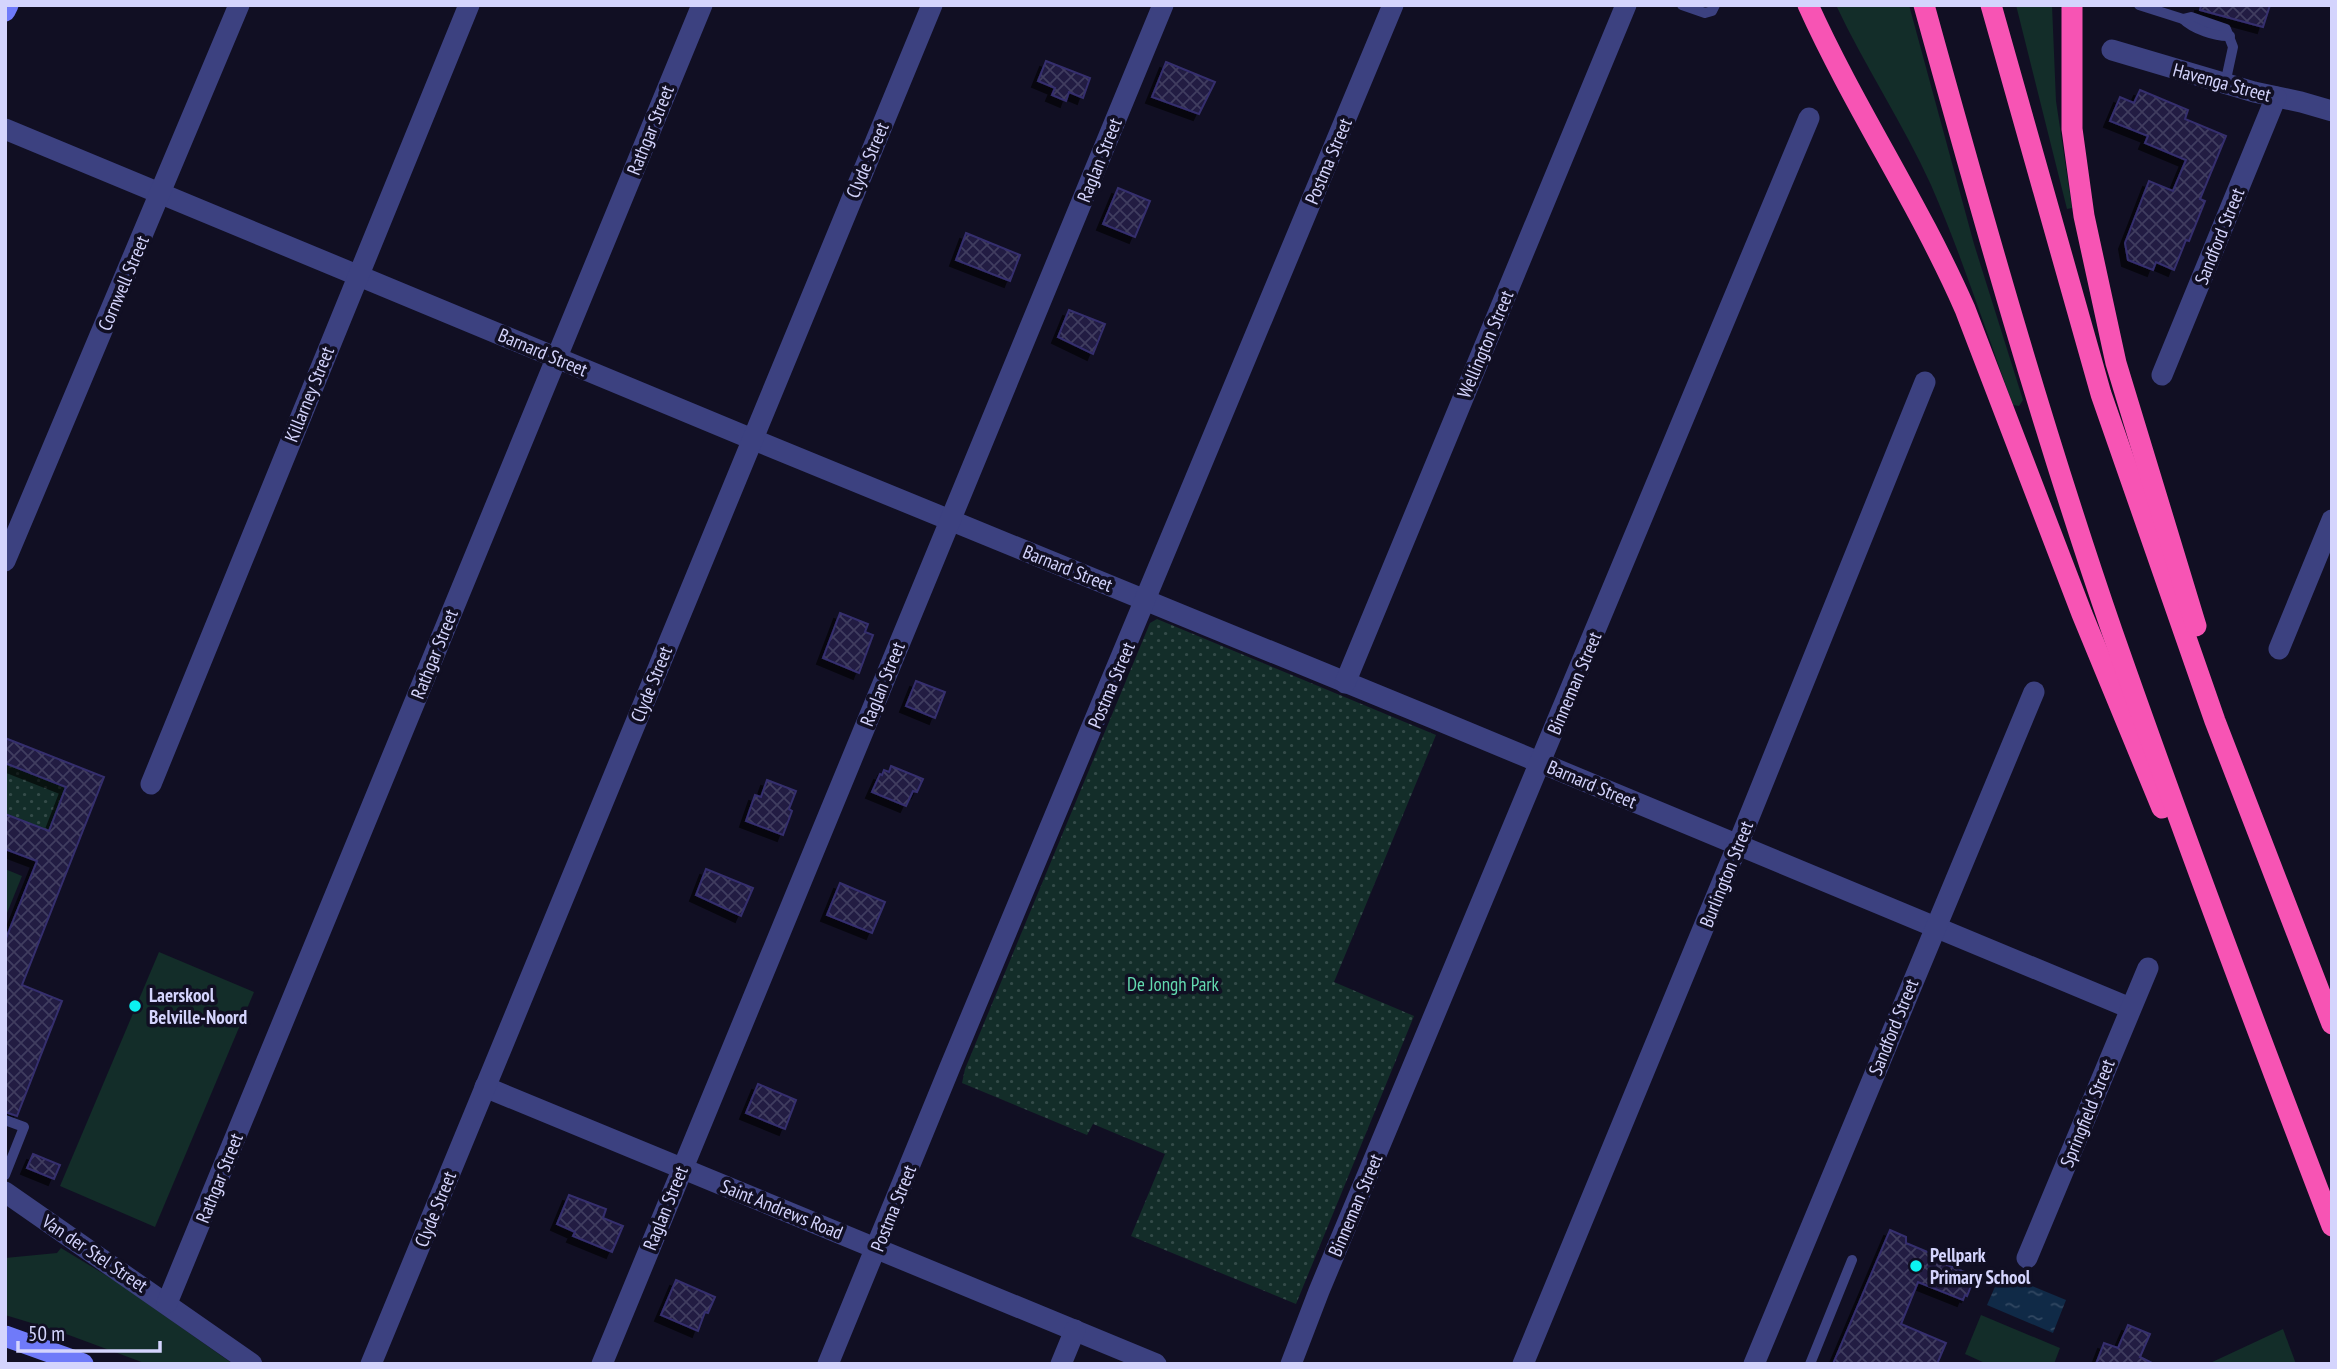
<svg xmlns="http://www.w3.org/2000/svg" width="2337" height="1369" viewBox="0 0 2337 1369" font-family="'PT Sans Narrow',sans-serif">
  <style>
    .grass { fill: #132d29 }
    .park { fill: url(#park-dots) }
    .water { fill: url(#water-ripples) }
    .building { fill: url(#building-cross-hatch); stroke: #352f6e; stroke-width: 2; filter: url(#shadow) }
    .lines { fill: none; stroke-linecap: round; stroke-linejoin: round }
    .lane { stroke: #3c4180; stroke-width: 10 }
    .street { stroke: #3c4180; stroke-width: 21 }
    .secondary { stroke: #6f7af9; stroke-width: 21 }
    .highway { stroke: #f754b4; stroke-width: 21 }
    .poi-dot { fill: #0bf2f1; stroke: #110f23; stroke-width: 2.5 }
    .labels { text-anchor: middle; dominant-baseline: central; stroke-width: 7; stroke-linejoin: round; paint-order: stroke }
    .street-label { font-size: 19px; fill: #d4d4fd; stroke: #110f23 }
    .park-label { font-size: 19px; fill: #63dab0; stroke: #110f23 }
    .poi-label { font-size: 19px; font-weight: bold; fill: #d4d4fd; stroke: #110f23; text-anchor: start }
  </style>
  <defs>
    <pattern id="park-dots" width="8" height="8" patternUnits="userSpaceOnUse" patternTransform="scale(1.75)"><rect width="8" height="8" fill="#132d29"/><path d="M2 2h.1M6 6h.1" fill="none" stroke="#344b49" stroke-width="1.8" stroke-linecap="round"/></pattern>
    <pattern id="water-ripples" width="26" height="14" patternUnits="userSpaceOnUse" patternTransform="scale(1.75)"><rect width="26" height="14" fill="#102a47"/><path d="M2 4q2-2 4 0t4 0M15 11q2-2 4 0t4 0" fill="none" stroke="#324862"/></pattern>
    <pattern id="building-cross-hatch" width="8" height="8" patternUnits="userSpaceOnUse" patternTransform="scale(1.75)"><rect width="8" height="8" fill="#201c43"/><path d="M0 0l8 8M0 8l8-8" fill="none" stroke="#403c5f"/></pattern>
    <filter id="shadow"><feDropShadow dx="-6" dy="6" stdDeviation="0" flood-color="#0009"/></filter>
  </defs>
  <rect width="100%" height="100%" fill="#110f23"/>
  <g class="grass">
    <path d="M1836,5H1909L1974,244L2023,400L2019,406L2013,405C1986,332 1962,256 1931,185C1903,123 1865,67 1836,5Z"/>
    <path d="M2016,5H2052L2056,101L2072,208L2067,209Z"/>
    <path d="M5,869L22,876L5,918Z"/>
    <path d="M159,952L254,992L155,1227L60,1186Z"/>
    <path d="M61,1248L117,1282L233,1364H147L58,1331L5,1315V1258L57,1253Z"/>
    <path d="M1981,1315L2060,1348L2054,1364H1987L1965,1354Z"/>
    <path d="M2283,1329L2296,1364H2208Z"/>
  </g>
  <g class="park">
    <path d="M1157,619L1436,735L1334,982L1414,1016L1296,1304L1131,1236L1165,1154L1093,1124L1087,1135L962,1083L965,1069L1150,623Z"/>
    <path d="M5,763L66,787L49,831L5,814Z"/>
  </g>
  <path class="water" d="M2001,1273L2066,1300L2053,1333L1987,1305Z"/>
  <g class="building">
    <path d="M2201,5H2270L2263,27L2200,10Z"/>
    <path d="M1046,61L1090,78L1083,98L1069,92L1066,101L1052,95L1055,88L1038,81Z"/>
    <path d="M1166,62L1215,82L1199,114L1152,97Z"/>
    <path d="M2140,90L2188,110L2185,119L2226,136L2200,199L2205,201L2189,241L2186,240L2174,270L2156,262L2153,270L2128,260L2125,243L2149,181L2173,191L2186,160L2145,143L2148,136L2110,121L2120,97L2134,103Z"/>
    <path d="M1118,188L1150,201L1135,237L1103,224Z"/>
    <path d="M966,233L1020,255L1010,281L956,260Z"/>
    <path d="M1069,310L1105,324L1093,354L1058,337Z"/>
    <path d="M840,613L868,624L865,632L873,635L859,673L823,658Z"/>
    <path d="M916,681L945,692L935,718L906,706Z"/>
    <path d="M5,738L104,777L22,985L62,1001L17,1116L5,1112V941L37,861L5,849V814L49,831L66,787L5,763Z"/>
    <path d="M891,766L923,779L917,792L913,791L906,806L872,792L880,774L882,775L884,770L889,772Z"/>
    <path d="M767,780L796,791L789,809L792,811L783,835L746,821L755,795L761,797Z"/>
    <path d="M706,869L753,888L741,916L696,895Z"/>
    <path d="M840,883L885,902L872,933L827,915Z"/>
    <path d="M758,1084L796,1100L785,1129L746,1113Z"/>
    <path d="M33,1154L60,1165L54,1179L27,1168Z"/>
    <path d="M569,1195L606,1209L603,1218L623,1226L612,1252L573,1236L575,1232L557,1224Z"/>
    <path d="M1890,1230L1906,1237V1243L1949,1261L1947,1265L1975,1276L1967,1296L1965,1295L1963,1300L1918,1282L1901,1324L1946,1343L1937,1364H1833Z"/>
    <path d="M676,1280L715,1297L708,1313L705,1312L698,1331L661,1315Z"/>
    <path d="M2128,1325L2150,1334L2140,1357L2154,1364H2096L2104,1343L2118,1348Z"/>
  </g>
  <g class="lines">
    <g class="lane">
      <path d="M1682,5L1705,13L1712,11L1715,5"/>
      <path d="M2139,5L2183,19L2191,17L2226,29L2233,47L2225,84"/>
      <path d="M2183,19C2193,29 2216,37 2230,36"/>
      <path d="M5,1120L24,1127L5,1175"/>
      <path d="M1810,1364L1852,1260"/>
    </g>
    <g class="street">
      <path d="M2112,50L2254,92L2301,102L2332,111"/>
      <path d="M5,129L752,439L1433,718L2130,1008"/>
      <path d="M2162,375L2276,97"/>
      <path d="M5,561L239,5"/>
      <path d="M2279,649L2332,520"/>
      <path d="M1345,683L1626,5"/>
      <path d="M151,784L469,5"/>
      <path d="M485,1087L1156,1364"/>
      <path d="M5,1192L252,1364"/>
      <path d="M2027,1258L2148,968"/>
      <path d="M167,1303L702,5"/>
      <path d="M371,1364L932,5"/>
      <path d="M602,1364L1163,5"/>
      <path d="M828,1364L950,1067L1393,5"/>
      <path d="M1061,1364L1075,1330"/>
      <path d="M1291,1364L1319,1291L1809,118"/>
      <path d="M1523,1364L1743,832L1925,382"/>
      <path d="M1754,1364L2034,692"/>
    </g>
    <g class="secondary">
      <path d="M5,11L8,5"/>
      <path d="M5,1336L83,1364"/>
    </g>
    <g class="highway">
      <path d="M1808,5C1855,109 1919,204 1965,309L2082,614L2162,808"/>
      <path d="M1924,5C1982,215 2041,425 2112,631C2182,831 2256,1028 2332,1226"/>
      <path d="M1991,5L2101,394L2215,721L2332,1024"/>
      <path d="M2072,5V129L2084,216L2116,363L2196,626"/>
    </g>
  </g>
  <g class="poi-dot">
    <circle cx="135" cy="1006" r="7"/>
    <circle cx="1916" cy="1266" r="7"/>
  </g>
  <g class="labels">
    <g class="street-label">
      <text transform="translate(2222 82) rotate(15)">Havenga Street</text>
      <text transform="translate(650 130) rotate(-68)">Rathgar Street</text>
      <text transform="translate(867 160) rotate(-67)">Clyde Street</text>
      <text transform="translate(1099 160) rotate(-68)">Raglan Street</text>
      <text transform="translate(1328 161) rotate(-67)">Postma Street</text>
      <text transform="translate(2219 236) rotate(-68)">Sandford Street</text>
      <text transform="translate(123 283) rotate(-67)">Cornwell Street</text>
      <text transform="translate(1485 344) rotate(-67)">Wellington Street</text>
      <text transform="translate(543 352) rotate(23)">Barnard Street</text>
      <text transform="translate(309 394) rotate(-68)">Killarney Street</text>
      <text transform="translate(1068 568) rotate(22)">Barnard Street</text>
      <text transform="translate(434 654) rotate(-68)">Rathgar Street</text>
      <text transform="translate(1574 683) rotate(-67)">Binneman Street</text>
      <text transform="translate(651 684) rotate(-68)">Clyde Street</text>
      <text transform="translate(882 684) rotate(-68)">Raglan Street</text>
      <text transform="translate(1111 685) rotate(-67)">Postma Street</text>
      <text transform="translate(1592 784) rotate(23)">Barnard Street</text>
      <text transform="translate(1726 874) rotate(-68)">Burlington Street</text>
      <text transform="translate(1893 1027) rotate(-68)">Sandford Street</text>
      <text transform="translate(2087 1113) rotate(-68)">Springfield Street</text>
      <text transform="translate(219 1178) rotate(-68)">Rathgar Street</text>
      <text transform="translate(1355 1205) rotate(-67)">Binneman Street</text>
      <text transform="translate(665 1208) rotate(-68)">Raglan Street</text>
      <text transform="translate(893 1208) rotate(-68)">Postma Street</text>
      <text transform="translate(435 1209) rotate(-68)">Clyde Street</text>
      <text transform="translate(782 1209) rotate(22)">Saint Andrews Road</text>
      <text transform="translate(95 1253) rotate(34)">Van der Stel Street</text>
    </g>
    <g class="park-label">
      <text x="1173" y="984">De Jongh Park</text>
    </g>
    <g class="poi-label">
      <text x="149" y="995">Laerskool<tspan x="149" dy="22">Belville-Noord</tspan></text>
      <text x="1930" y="1255">Pellpark<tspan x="1930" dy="22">Primary School</tspan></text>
    </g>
  </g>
  <rect width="2337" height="1369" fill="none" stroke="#d4d4fd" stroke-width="14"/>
  <path d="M18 1341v10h142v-10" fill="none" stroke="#d4d4fd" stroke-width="3.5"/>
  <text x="28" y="1341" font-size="21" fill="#d4d4fd" stroke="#110f23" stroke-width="5" paint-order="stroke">50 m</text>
</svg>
